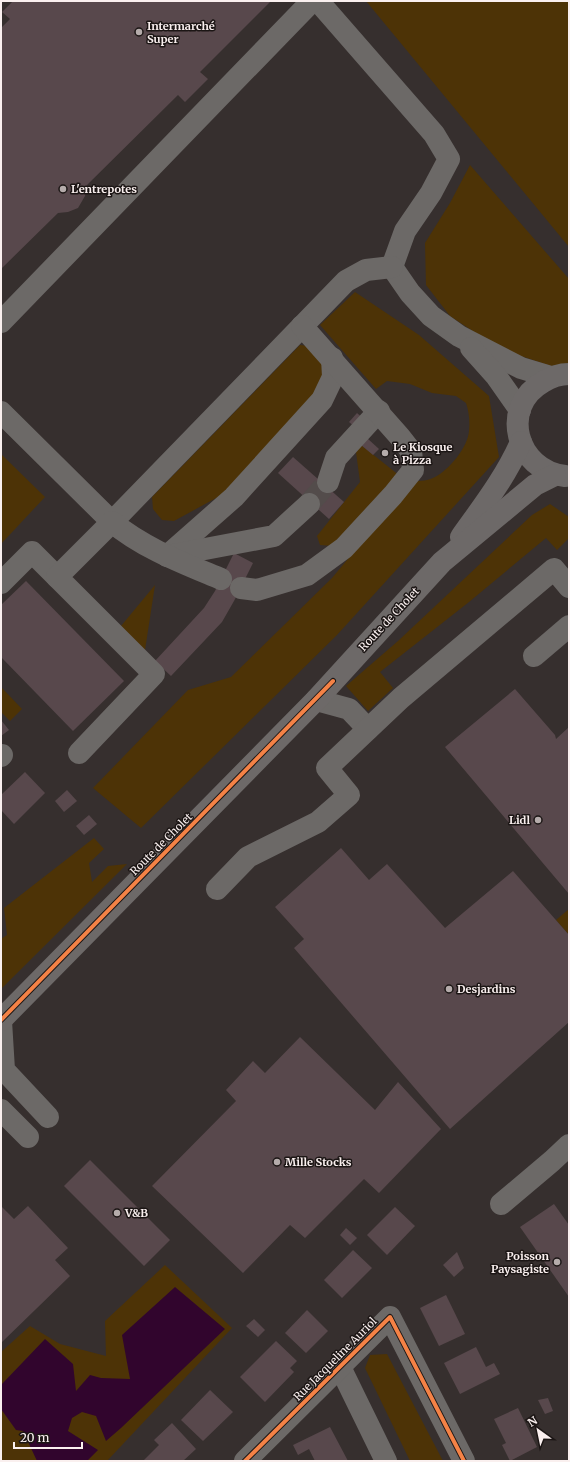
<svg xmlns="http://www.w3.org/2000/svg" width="570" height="1462" viewBox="0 0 570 1462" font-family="Merriweather,serif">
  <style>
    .green { fill: #4d3306 }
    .water { fill: #31052d }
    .building { fill: #58484c }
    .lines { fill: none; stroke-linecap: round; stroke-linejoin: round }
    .minor-tunnel { stroke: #534c4b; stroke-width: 22; stroke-dasharray: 22 11; stroke-linecap: butt }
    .minor { stroke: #6c6967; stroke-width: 22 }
    .major { stroke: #6d6968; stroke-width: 22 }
    .cycleway-casing { stroke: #1c1615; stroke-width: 6 }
    .cycleway { stroke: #f48246; stroke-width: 4 }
    .poi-dot { fill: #b5acab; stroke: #1c1615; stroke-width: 1.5 }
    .labels { text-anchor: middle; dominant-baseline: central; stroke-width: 3; stroke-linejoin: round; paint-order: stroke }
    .poi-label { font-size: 11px; font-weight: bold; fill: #faf0ef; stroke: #1c1615; text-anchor: start }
    .street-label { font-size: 11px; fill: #faf0ef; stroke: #1c1615 }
  </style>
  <rect width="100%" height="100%" fill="#362f2e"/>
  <g class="green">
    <path d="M366,1H569V247Z"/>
    <path d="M470,165L569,279V363L551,366L500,349L450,316L426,285L425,243L450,203Z"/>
    <path d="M355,292L419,335L489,396L499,457L337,635L141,828L93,788L188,690L231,677L332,578L413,481C421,481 428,481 435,477C449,470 468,447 469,431C470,421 469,412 466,403L456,396L432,393L410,384L387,381L376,389L320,325Z"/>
    <path d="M300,345C311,345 321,356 323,367C324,373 321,381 321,387L229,491L174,521L162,520L153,509L152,497Z"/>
    <path d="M361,445L400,476L333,546L320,545L317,536L360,482L356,452Z"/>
    <path d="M1,454L45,497L1,544Z"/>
    <path d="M550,504L569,517V539H568L557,550L546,538L469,602L380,672L393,688L368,711L346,686L398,641L532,515Z"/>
    <path d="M155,585L145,650L121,626Z"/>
    <path d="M1,687L22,709L10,721L1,712Z"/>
    <path d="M94,838L104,849L89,863L92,882L108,866L127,864L1,989V939L7,935L4,908Z"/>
    <path d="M569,909V935L556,920Z"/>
    <path d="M165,1265L232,1328L107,1461H1V1352L30,1326L60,1344L106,1356L105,1321Z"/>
    <path d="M387,1354L443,1461H410L365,1368L370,1355Z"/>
  </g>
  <path class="water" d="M175,1287L225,1329L121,1428L106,1441L96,1416L82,1412L72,1418L68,1431L98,1450L87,1461H37L23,1431L16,1430L1,1409V1385L45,1339L73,1364L76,1391L90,1375L101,1378L130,1379L122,1335Z"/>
  <g class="building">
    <path d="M13,1H271L200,72L208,79L185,102L178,95L87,185L85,196L78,208L68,212L58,213L1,269V28L10,19L2,12Z"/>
    <path d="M357,413L365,420L356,428L349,422Z"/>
    <path d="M367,438L379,449L373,455L361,445Z"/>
    <path d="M293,457L344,502L329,519L278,473Z"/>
    <path d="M234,553L253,563L234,601L222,622L171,676L155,661L204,608L215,591Z"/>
    <path d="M26,581L124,681L73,731L1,657V605Z"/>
    <path d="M515,689L555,735L556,739L569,727V894L445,747Z"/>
    <path d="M1,720L9,730L1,736Z"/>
    <path d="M25,772L45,793L14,824L1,810V795Z"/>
    <path d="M67,790L77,801L64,812L55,801Z"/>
    <path d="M89,815L97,824L84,835L76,826Z"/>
    <path d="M341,848L369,880L387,864L445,928L513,871L569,935V1022L450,1129L294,948L304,939L275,907Z"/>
    <path d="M300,1037L375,1110L398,1082L441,1129L379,1193L364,1179L305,1238L290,1225L243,1273L152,1186L236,1101L226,1090L253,1061L265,1073Z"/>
    <path d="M90,1160L170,1240L144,1266L64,1186Z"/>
    <path d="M554,1204L569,1225V1297L520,1227Z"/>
    <path d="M1,1206L14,1219L28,1206L68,1248L55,1260L70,1276L1,1343Z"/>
    <path d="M395,1207L415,1226L387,1255L367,1235Z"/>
    <path d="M346,1228L357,1238L350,1245L340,1235Z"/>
    <path d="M353,1250L372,1268L342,1298L324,1280Z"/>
    <path d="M457,1252L464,1268L454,1277L443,1265Z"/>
    <path d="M446,1295L465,1334L439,1346L420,1308Z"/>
    <path d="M307,1310L328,1331L306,1353L285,1333Z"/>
    <path d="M254,1319L265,1330L258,1337L246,1326Z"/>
    <path d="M276,1341L297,1361L290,1368L294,1372L265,1402L240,1377Z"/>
    <path d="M476,1347L486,1367L494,1363L500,1374L460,1394L444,1363Z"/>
    <path d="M210,1390L233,1412L203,1441L181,1420Z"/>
    <path d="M548,1398L553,1411L545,1414L538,1400Z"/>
    <path d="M518,1408L537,1447L510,1461L502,1445L506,1443L494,1419Z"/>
    <path d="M172,1423L196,1449L183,1461H143L159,1445L154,1440Z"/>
    <path d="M330,1427L348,1461H315L309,1449L298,1455L293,1445Z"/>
  </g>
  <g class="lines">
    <path class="minor-tunnel" d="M309,504L328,482"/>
    <g class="minor">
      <path d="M318,1L434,134L449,159L431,193L405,231L392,267"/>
      <path d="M392,267L410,293L431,316L459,336L521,368L551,377"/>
      <path d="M1,322L312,1"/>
      <path d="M471,348L496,376L520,410"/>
      <path d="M1,412L112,522L346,281L366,270L392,267"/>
      <path d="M328,482L336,458L379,411"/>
      <path d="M167,556L234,497L322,400L333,377L332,358"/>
      <path d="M168,556L274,536L309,504"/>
      <path d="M1,583L32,552L57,577"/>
      <path d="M241,588L257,590L307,575L344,548L393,495L413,470L411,451L400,437L302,326"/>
      <path d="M534,656L569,626"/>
      <path d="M316,700L349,709L368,729"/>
      <path d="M79,753L154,674L57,577L112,522C143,548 183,563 221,579"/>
      <path d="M1,756L2,755"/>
      <path d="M217,889L248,857L318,822L349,795L327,768L401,698L554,569L569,587"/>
      <path d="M1,1021L4,1070L48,1117"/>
      <path d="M1,1110L28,1137"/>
      <path d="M501,1204L552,1161L569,1145"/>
      <path d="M340,1367L386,1461"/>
      <path d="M245,1461L390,1317L464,1461"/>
    </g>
    <g class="major">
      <path d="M565,476C516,470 499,407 543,382C551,377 559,374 569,374"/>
      <path d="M461,537C483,506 505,478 521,442"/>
      <path d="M1,1020L316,700L442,562L535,485L555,475"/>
    </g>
    <g class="cycleway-casing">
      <g id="cycleway">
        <path d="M1,1020L333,681"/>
        <path d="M245,1461L390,1317L464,1461"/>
      </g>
    </g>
    <use href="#cycleway" class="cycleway"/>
  </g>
  <g class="poi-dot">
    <circle cx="139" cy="32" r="4"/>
    <circle cx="63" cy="189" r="4"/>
    <circle cx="385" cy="453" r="4"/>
    <circle cx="538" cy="820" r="4"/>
    <circle cx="449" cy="989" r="4"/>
    <circle cx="277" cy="1162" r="4"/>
    <circle cx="117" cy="1213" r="4"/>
    <circle cx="557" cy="1262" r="4"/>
  </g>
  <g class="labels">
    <g class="poi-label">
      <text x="147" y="26">Intermarché<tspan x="147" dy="13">Super</tspan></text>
      <text x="71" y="189">L'entrepotes</text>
      <text x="393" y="447">Le Kiosque<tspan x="393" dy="13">à Pizza</tspan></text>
      <text x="530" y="820" text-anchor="end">Lidl</text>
      <text x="457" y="989">Desjardins</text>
      <text x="285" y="1162">Mille Stocks</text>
      <text x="125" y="1213">V&amp;B</text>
      <text x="549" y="1256" text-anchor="end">Poisson<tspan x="549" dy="13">Paysagiste</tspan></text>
    </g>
    <g class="street-label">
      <text transform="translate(389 619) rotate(-47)">Route de Cholet</text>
      <text transform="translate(161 844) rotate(-45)">Route de Cholet</text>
      <text transform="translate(335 1359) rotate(-45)">Rue Jacqueline Auriol</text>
    </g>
  </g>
  <rect width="570" height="1462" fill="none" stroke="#faf0ef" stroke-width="4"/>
  <g transform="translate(538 1430) rotate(327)" stroke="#1c1615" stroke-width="3" paint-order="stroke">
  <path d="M0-3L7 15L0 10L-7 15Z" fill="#faf0ef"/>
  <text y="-6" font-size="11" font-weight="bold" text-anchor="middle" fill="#faf0ef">N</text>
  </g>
  <path d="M14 1442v6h68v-6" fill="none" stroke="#faf0ef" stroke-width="2"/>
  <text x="20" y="1442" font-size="12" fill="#faf0ef" stroke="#1c1615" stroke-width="3" paint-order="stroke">20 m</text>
</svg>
